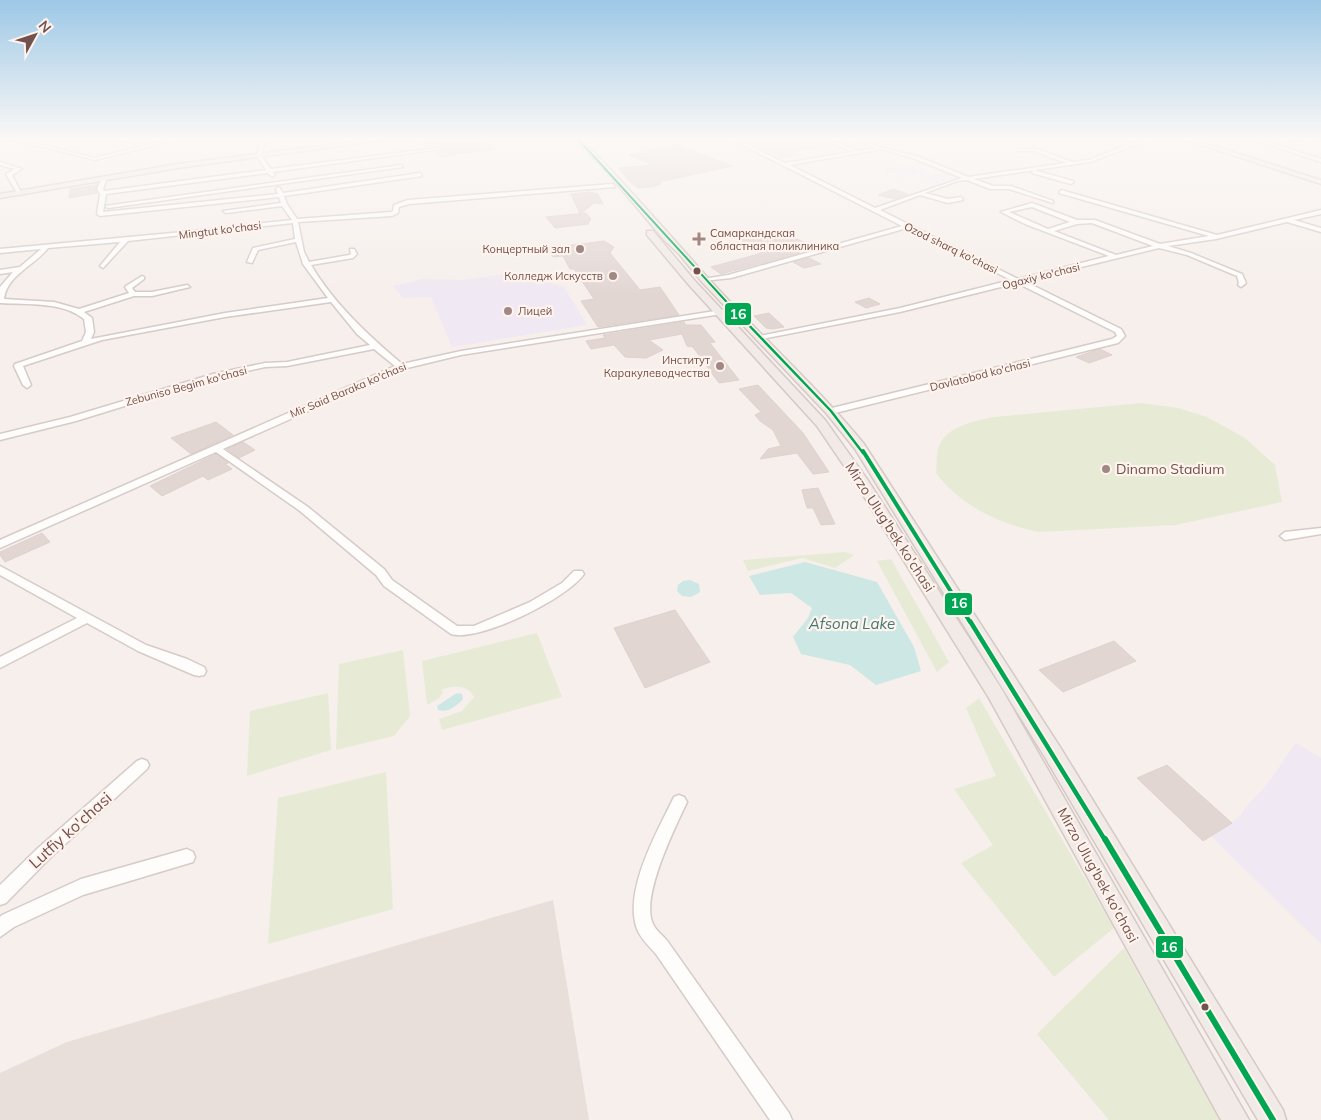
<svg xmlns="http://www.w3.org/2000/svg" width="1321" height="1120" viewBox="0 0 1321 1120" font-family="Mulish,sans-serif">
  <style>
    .industrial { fill: #e8deda }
    .education { fill: #f0e8f2 }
    .green { fill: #e7ebd6 }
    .water { fill: #cde7e4 }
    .building { fill: #e2d6d3; stroke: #dfd1ce }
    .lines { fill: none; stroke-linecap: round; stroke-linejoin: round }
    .minor-casing { stroke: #d5cbc8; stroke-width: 3 }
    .major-casing { stroke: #d5c9c6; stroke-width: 3 }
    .minor { fill: #fefdfc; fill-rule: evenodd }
    .major { fill: #f1eae6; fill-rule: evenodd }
    .bus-1-far4-casing { stroke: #fef3ed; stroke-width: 4 }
    .bus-1-far3-casing { stroke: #fef3ed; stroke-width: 5 }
    .bus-1-far2-casing { stroke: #fef3ed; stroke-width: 8 }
    .bus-1-far1-casing { stroke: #fef3ed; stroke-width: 8 }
    .bus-1-casing { stroke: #fef3ed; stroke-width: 10 }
    .bus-1-far4 { stroke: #00a651; stroke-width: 2 }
    .bus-1-far3 { stroke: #00a651; stroke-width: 2.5 }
    .bus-1-far2 { stroke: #00a651; stroke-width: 4 }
    .bus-1-far1 { stroke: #00a651; stroke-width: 4.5 }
    .bus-1 { stroke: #00a651; stroke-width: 6 }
    .poi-dot { fill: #a18884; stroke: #fef3ed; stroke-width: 2 }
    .bus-dot { fill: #73514c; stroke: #fef3ed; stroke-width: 2 }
    .labels { text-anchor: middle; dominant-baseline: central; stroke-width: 4.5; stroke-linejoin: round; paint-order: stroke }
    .far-street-label { font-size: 11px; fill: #73514c; stroke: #fef3ed }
    .far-poi-label { font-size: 11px; fill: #73514c; stroke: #fef3ed; text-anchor: end }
    .poi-label { font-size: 14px; fill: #73514c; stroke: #fef3ed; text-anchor: start }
    .street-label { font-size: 14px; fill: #73514c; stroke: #fef3ed }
    .water-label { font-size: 15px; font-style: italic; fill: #417875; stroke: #fef3ed }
    .near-street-label { font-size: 16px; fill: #73514c; stroke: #fef3ed }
    .line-badge { stroke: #fef3ed; stroke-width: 2 }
    .badge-label { font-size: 14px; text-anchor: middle; font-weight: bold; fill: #fff }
  </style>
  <rect width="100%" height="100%" fill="#f6efeb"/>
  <g class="industrial">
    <path d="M737,138H858L866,141L793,152L799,155L781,158Z"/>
    <path d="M553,900L589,1120H0V1073L67,1042Z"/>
  </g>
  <g class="education">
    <path d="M910,166L931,175L951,172L962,176L938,183L918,175L901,178L881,169Z"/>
    <path d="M529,271L533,277L564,287L587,325L452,347L431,297L403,298L393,286L422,279L462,280Z"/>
    <path d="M1296,743L1321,758V944L1209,834L1232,823L1239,817L1249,803L1265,787Z"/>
  </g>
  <g class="green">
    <path d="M1141,403L1179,408L1207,417L1245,438L1275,465L1282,502L1176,525L1039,532C999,524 961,506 936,473C937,465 936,453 939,446C947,426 975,421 994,417Z"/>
    <path d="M845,552L854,555L835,568L802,558L748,571L743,560Z"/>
    <path d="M891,559L949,662L937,672L877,561Z"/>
    <path d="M537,633L562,697L442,730L439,719L462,711L474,697C468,685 453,685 441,690L443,692L439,698L427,705L422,661Z"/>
    <path d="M403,650L410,716L394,736L336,750L339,664Z"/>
    <path d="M328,693L331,750L247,776L250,711Z"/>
    <path d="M979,698L1114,928L1054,977L961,863L993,845L954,789L996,776L966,708Z"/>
    <path d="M386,772L393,909L268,944L278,798Z"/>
    <path d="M1124,948L1220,1120H1109L1037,1034Z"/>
  </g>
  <g class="water">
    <path d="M805,562L877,582L914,647L921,671L876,685L850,665L801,654L793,637L808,618L812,608L791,593L760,595L749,576Z"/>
    <path d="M690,580L699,584L700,592L691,597L682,596L677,591L678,585L683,581Z"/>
    <path d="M457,693L462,694L463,699C457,706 448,713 438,710L437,706Z"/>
  </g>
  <g class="building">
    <path d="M443,138H479L496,149L442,157L435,152L442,150L441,147H429L420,141Z"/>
    <path d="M677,145L733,166L658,182L661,184L651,187L638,188L631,183L618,168L653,165L629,155Z"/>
    <path d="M97,185L95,190L97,193L69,198L70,189Z"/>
    <path d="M893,189L908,194L895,199L878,195Z"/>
    <path d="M589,192L598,194L603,204L594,203L580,214L571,194Z"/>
    <path d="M586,213L591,219L588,224L555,228L546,217Z"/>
    <path d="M776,230L813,246L796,251L800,253L721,274L711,267L762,253L737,241Z"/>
    <path d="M604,241L614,247L610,253L640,290L660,287L679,315L598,327L581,301L594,299L574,269H570L563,256L553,257L548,248Z"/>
    <path d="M809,258L821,264L804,268L793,262Z"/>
    <path d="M869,298L880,304L866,308L855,302Z"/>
    <path d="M769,313L784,327L772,329L766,328L754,316Z"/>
    <path d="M684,322L686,325H701L715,342L710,343L739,380L719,383L693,347L687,346L682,334L649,340L663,350L646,358L625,357L614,345L591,349L586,341L605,338L603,335Z"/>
    <path d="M1100,349L1112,355L1089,363L1076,357Z"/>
    <path d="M758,385L803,433L829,472L813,474L797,453L760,459L768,449L781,446L773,430L760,421L755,415L761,412L739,389Z"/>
    <path d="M216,422L233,435L191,454L171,438Z"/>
    <path d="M243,442L255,450L239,458L227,449Z"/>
    <path d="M216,454L228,463L225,464L232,469L208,480L203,476L162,496L150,486Z"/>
    <path d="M818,488L835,524L821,525L813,508H807L802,490Z"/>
    <path d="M42,533L50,542L5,562L0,555V552Z"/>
    <path d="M675,610L710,662L645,688L614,628Z"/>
    <path d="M1114,641L1136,661L1063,692L1039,670Z"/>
    <path d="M1167,765L1232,823L1203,841L1137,778Z"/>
  </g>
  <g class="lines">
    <g class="minor-casing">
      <g id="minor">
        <path d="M7,138H14L95,158L143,146L113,138L147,145L176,138H183L95,160Z"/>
        <path d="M262,138H266L261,156L271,169L438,148L440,149L273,172L275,175L272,177L268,173L106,194L103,212L278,194L276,189L279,187L283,193L420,173L422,176L284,196L287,204L297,219L391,212L393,211L394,205L408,200L613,184L615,187L409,204L399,207L398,213L392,216L298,222L304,252L309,262L349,255L351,254L350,249H354L357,254L353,258L311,265C334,304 368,335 402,364L461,351L734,308L738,310L734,312L461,355L403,369L223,449L308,507L384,569L392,580L457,626H474L530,602L562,583L574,571H582L584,574C568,598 478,643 451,634L384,586L376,575L300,511L216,452L0,548V540L395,366L374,349L287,366L265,367L215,378L76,421L0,440V434L70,417L213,374L265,363L287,362L370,345L357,334L331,302L225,317L102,340L23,366L31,385L27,388L23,385L14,366L15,364L82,341L86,332L84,319C62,301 27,305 0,303V287L13,272L0,274V270L20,267L41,249L0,253V249L172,233L292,220L282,206L226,213L223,211L281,203L279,197L100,216L97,214L100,194L97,189L102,177L107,178L103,189L104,191L266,170L257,156ZM293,223L295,239L253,248L247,262L252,263L258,250L296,242L303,264L328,298L225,313L91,339L94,332L92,318L84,312L134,296H152L190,287L187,285L152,292H135L132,288L144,279V277L142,276L126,286L125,287L129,293L79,309L54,302L4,299C7,275 34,266 48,248L120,242L100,266L103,268L128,241Z"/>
        <path d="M729,138H734L785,163L852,152L821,138H826L858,151L875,148L853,138H858L879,147L919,157L968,177L1066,163L1034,151H1017L1019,149H1037L1072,162L1089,160L1142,139L1154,138L1090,162L974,179L993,186H1011L1053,201V203L1009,189H990L967,180L957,181L925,193L948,199L961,197L963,200L948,203L920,195L880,210L1018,279L1109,256L1025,224L1001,212L1032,203L1077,220H1095L1160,244L1209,236L1059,193L1061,190L1217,235L1321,210V214L1294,220L1321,228V232L1287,222L1216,239L1168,246L1191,253L1242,274L1246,283L1241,287L1238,285L1239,283L1237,276L1187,255L1159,248L1024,281L1121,329L1125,336L1118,343L831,414L828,413V409L1112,339L1117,336L1115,332L1017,283L900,312L757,340L756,338L760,336L900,308L1011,280L907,228L731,278L703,281V279L728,275L902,226ZM882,149L915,159L962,178L875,208L790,165ZM1032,207L1070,222L1048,229L1009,212ZM1092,223L1153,246L1116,255L1054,231L1077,224Z"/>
        <path d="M783,138H795L783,140L781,139Z"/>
        <path d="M1321,138V139L1268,142L1321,159V162L1261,142H1267L1269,140Z"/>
        <path d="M0,162L22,169L12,175L20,191H16L6,174L15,169L0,165Z"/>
        <path d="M401,165L403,167L108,208L105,206Z"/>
        <path d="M1034,170L1073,181L1074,182L1071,184L1032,173Z"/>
        <path d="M1321,528V534L1285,540L1280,536L1285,532Z"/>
        <path d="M0,566L146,645L187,659L204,667L206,671L204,675L199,676L194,675L138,651L87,623L0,668V657L77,618L0,575Z"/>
        <path d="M142,759L147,761L149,765L147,769L49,859L6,903L0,905V885L37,849L137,761Z"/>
        <path d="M679,795L684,797L687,802C675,828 640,897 653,924C656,931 664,936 668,942L789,1113L792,1120H770L656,954C649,946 641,939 637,929C623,891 657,832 674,797Z"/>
        <path d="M187,849L193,852L195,857L193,862L83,895L14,927L0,937V917L2,915L81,879Z"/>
      </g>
    </g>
    <g class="major-casing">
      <g id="major">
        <path d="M383,138H398L178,168L0,198V194L178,164Z"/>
        <path d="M574,138H580C625,183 666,231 708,278C759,335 816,385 864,444L1060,747L1283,1110L1286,1120H1258L1046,759L855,449L827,414L702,282L679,254L664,240L608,173Z"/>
        <path d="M1180,138H1188L1321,180V184Z"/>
        <path d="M647,231H653L695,281L825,420L867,479L1001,688L1249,1120H1221L989,698L853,479L817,426L689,285L647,235Z"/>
      </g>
    </g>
    <use href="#minor" class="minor"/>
    <use href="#major" class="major"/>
    <g class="bus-1-far4-casing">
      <path id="bus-1-far4" d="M577,138L744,321"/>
    </g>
    <g class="bus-1-far3-casing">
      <path id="bus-1-far3" d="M743,319L831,411L863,453"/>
    </g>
    <g class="bus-1-far2-casing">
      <path id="bus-1-far2" d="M863,451L970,622"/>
    </g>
    <g class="bus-1-far1-casing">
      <path id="bus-1-far1" d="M970,621L1105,840"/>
    </g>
    <g class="bus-1-casing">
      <path id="bus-1" d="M1105,839L1273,1120"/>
    </g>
    <use href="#bus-1-far4" class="bus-1-far4"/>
    <use href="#bus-1-far3" class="bus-1-far3"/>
    <use href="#bus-1-far2" class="bus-1-far2"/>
    <use href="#bus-1-far1" class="bus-1-far1"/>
    <use href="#bus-1" class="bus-1"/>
  </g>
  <linearGradient id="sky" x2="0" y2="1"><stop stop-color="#9dc8e6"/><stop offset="0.47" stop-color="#fbf8f6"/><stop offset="1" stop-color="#fbf8f6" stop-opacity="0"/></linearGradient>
  <rect width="1321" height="295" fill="url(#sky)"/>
  <g class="poi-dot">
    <path d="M696.5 231.5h5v5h5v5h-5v5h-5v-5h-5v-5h5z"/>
    <circle cx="580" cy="249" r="5"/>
    <circle cx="613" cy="276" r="5"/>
    <circle cx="508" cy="311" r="5"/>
    <circle cx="720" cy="366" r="5"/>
    <circle cx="1106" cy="469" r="5"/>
  </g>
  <g class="bus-dot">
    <circle cx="697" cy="271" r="4.5"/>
    <circle cx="1205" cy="1007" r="4.5"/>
  </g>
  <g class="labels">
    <g class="far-street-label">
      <text transform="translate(220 230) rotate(-7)">Mingtut ko'chasi</text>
      <text transform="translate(951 248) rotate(26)">Ozod sharq ko'chasi</text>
      <text transform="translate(1041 276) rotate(-14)">Ogaxiy ko'chasi</text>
      <text transform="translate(980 375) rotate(-14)">Davlatobod ko'chasi</text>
      <text transform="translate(186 386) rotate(-15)">Zebuniso Begim ko'chasi</text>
      <text transform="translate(348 390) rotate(-23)">Mir Said Baraka ko'chasi</text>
    </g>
    <g class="far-poi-label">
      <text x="710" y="233" text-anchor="start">Самаркандская<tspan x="710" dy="13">областная поликлиника</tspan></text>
      <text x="570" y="249">Концертный зал</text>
      <text x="603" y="276">Колледж Искусств</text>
      <text x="518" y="311" text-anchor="start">Лицей</text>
      <text x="710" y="360">Институт<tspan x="710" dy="13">Каракулеводчества</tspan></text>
    </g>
    <g class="poi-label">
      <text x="1116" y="469">Dinamo Stadium</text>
    </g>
    <g class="street-label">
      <text transform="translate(890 527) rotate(57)">Mirzo Ulug'bek ko'chasi</text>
      <text transform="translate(1098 875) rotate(61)">Mirzo Ulug'bek ko'chasi</text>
    </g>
    <g class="water-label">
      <text x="852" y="623">Afsona Lake</text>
    </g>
    <g class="near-street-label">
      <text transform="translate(70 830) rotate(-42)">Lutfiy ko'chasi</text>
    </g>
  </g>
  <g class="line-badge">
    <rect x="724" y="302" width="28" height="24" rx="5" fill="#00a651"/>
    <rect x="944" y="592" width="29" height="24" rx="5" fill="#00a651"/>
    <rect x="1155" y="935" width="29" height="24" rx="5" fill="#00a651"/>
  </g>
  <g class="badge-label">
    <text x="738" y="319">16</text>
    <text x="959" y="608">16</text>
    <text x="1169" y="952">16</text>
  </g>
  <g transform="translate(35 35) rotate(50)" stroke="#fef3ed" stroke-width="4" paint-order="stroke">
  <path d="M0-4L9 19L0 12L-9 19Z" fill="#73514c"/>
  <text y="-8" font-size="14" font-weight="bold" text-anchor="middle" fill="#73514c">N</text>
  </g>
</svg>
